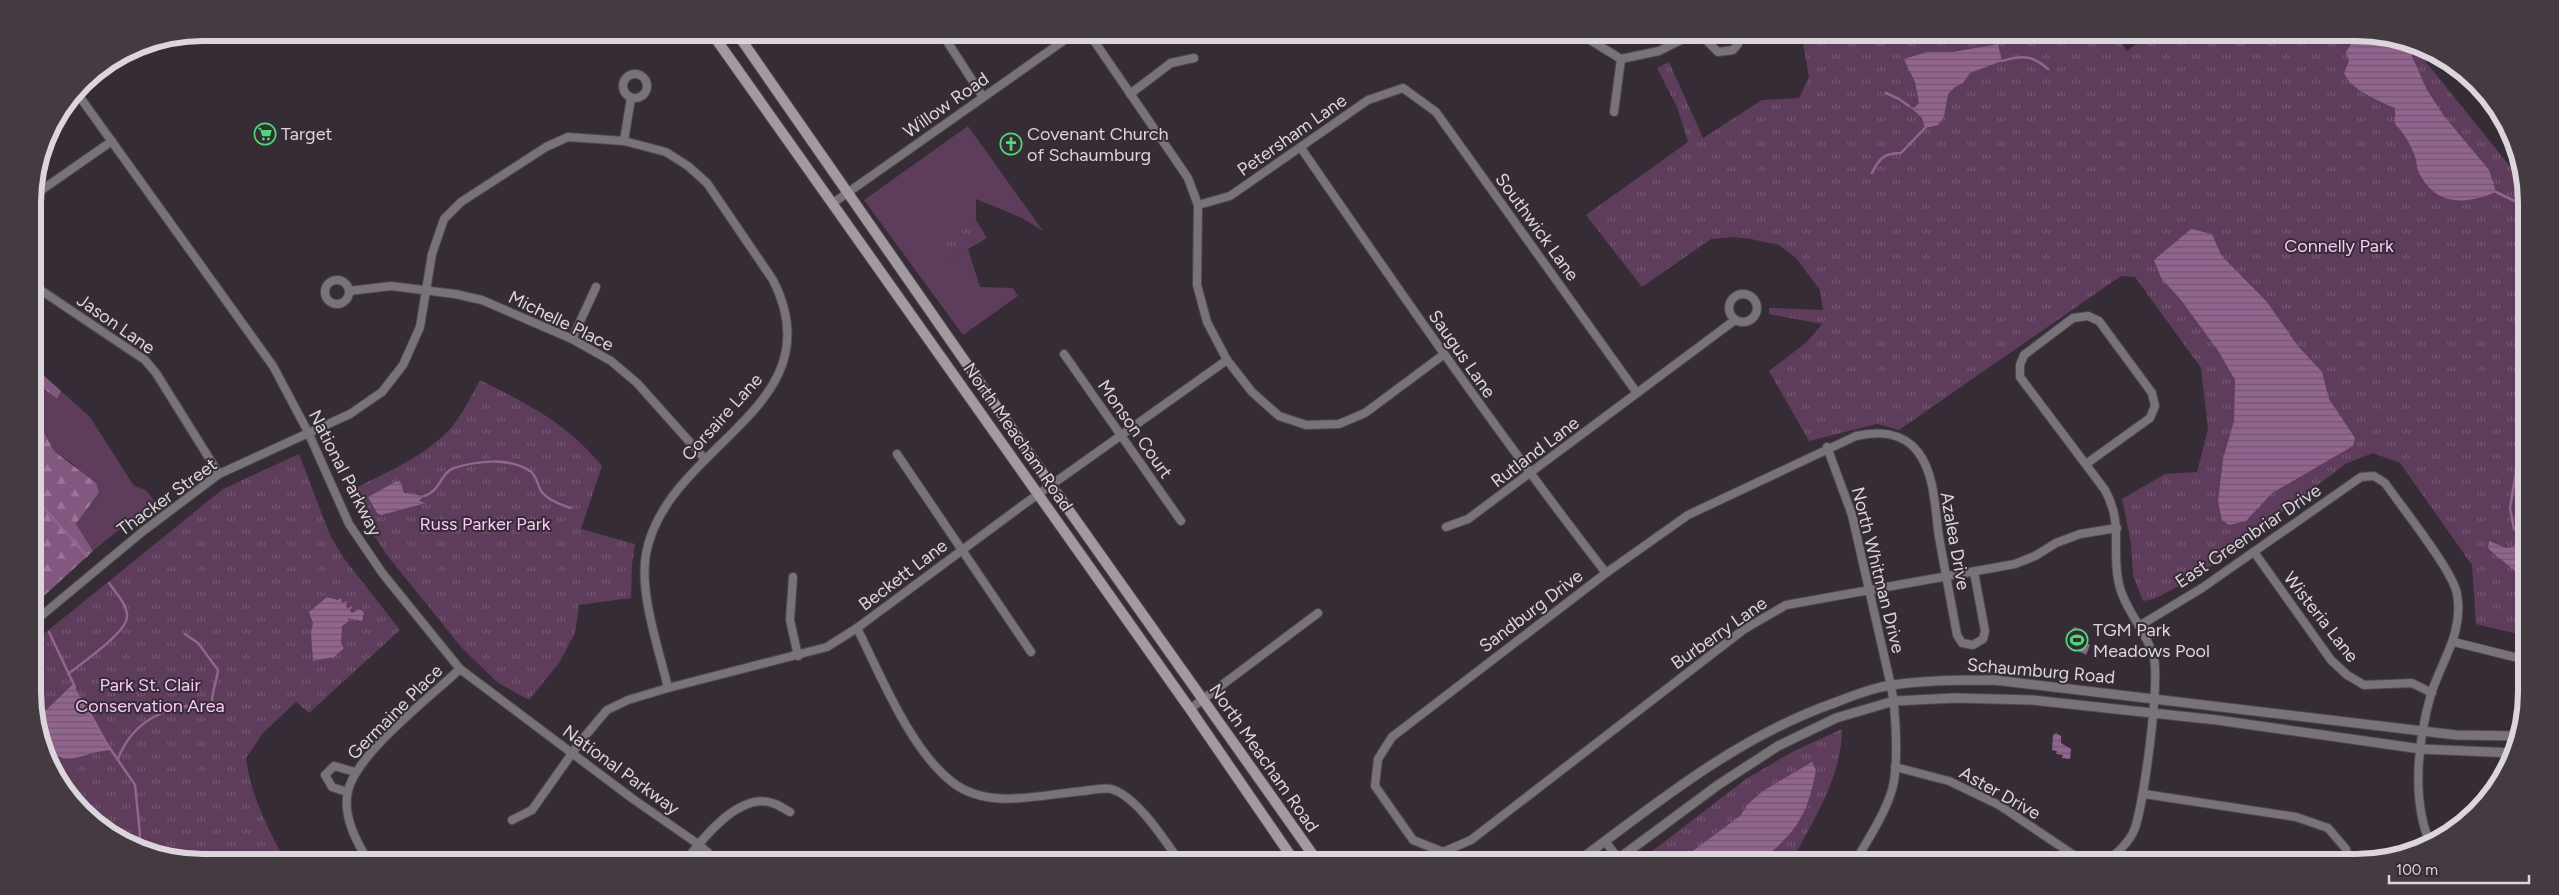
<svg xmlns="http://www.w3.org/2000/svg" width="2559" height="895" viewBox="0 0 2559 895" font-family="Figtree,sans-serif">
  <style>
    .grass { fill: #5d3d5b }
    .forest { fill: url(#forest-firs) }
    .park { fill: url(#park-tufts) }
    .water { fill: url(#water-rules) }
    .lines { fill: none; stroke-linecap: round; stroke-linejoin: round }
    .stream { stroke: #91658e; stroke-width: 2.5 }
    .minor-casing { stroke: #514750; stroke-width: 10 }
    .tertiary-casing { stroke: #514750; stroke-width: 11 }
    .secondary-casing { stroke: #514750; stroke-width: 12 }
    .minor { stroke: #787378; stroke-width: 8 }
    .tertiary { stroke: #787378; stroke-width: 9 }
    .secondary { stroke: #a299a1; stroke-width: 10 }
    .labels { text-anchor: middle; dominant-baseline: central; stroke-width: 4; stroke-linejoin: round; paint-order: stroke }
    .street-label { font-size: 18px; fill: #dcd6dc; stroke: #362c35 }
    .poi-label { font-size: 18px; fill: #dcd6dc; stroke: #362c35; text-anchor: start }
    .park-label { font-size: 18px; fill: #fdc6f8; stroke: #362c35 }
    .rim { fill: none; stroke: #dcd6dc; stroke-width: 6 }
  </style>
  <defs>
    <pattern id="forest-firs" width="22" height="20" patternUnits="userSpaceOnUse" patternTransform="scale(1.25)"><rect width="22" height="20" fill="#835880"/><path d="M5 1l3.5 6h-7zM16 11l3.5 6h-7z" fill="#9a7797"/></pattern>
    <pattern id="park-tufts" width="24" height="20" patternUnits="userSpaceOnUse" patternTransform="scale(1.25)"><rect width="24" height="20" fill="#5d3d5b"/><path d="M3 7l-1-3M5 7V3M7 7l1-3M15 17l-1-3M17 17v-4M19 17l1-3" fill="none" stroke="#745872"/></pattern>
    <pattern id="water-rules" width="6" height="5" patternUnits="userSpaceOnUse" patternTransform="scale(1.25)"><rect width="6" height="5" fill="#91658e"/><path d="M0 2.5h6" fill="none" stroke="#715670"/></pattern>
  </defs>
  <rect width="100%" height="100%" fill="#362c35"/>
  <g class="grass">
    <path d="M968,126L1043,231L1020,217L976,199V220L939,242L949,260L968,249L980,287L1013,288L1018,296L963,335L864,200Z"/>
    <path d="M34,381L57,399L61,391L90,417L134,486L146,490L154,501L93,551L76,524L99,494L73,464L54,451L34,414Z"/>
  </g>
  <g class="forest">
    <path d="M34,367L61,391L57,399L34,381Z"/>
    <path d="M34,414L54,451L96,483L99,493L76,524L93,551L35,604Z"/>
  </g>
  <g class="park">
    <path d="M2152,32H2355L2409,41L2517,175L2522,172L2525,181L2526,636L2476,624L2472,565L2400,463L2373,453L2347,463L2196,577L2154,599L2143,601L2133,575L2131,543L2122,499L2165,474L2197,472L2208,429L2201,368L2135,277L2121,276L1899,430L1877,424L1809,441L1769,371L1807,342L1822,324L1769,314V308L1823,310L1820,290L1796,258L1779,245L1751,239L1733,237L1711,239L1642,287L1586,215L1688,142L1677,107L1657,68L1669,62L1703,138L1762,100L1799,98L1809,77L1801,33H2114L2127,51Z"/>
    <path d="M976,220L987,238L949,260L938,242Z"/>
    <path d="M480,380C528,404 567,423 602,466L581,529L635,544L632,565L631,598L579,605L575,633L559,663L529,700L497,682L462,648L386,554L362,517L350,491C380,475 415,461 441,438C458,424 469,400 480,380Z"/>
    <path d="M299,454L330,535L343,557L400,630L309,713L296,702L263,733L246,758C251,796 268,829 286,862H204L149,853L75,804L36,724L35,641L223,489Z"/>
    <path d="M1842,729C1842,777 1813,821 1791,862H1638L1746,779L1792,752Z"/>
  </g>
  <g class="water">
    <path d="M2358,33L2405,41L2427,90L2444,116L2489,170L2496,192C2465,205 2436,206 2419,173C2416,167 2417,160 2414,154C2410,143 2403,132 2395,124V108C2379,101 2351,90 2344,73L2349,61L2346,52Z"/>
    <path d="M1998,44L2002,61L1970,73L1963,83L1955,87L1948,94L1944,117L1938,125L1925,128L1922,118L1909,106L1914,108L1919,103L1915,82L1904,59L1927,52H1953Z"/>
    <path d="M2191,229L2212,234L2221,255L2267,302L2297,345L2322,372L2329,399L2355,438L2353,446L2272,493L2246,521L2229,525L2222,520L2218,502L2223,459L2234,421L2235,380L2219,352L2181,300L2161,278L2154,260Z"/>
    <path d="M397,481L401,483L404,493L424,496L419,501L426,503L381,515L377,513L368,497Z"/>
    <path d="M2523,535H2526V583C2517,569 2500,561 2488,548L2489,541L2506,548L2520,545Z"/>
    <path d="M35,544C47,559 40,586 38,604L35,605Z"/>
    <path d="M327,597L338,600L341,598L342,603L347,601L346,607L349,608L353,605L350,611L352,613L359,609L364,612L362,621L347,618L349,621L342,626L341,643L344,648L334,657L313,661L311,633L313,623L309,612Z"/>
    <path d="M2076,627L2081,631L2082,641L2090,645L2086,655L2071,647V639L2069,637L2073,628Z"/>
    <path d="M73,684L111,750C76,752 62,777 39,731L44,712Z"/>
    <path d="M2056,733L2061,736V743L2071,749L2070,759L2062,758L2063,755L2056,754L2057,751L2052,750L2053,735Z"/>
    <path d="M1812,762L1816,770C1811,797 1804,821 1783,841C1776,849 1767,854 1760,862H1678L1740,816L1749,803L1763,791Z"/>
  </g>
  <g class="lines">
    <g class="stream">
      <path d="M2002,61C2022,55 2032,55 2048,69"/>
      <path d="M1886,93L1899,99L1909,106"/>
      <path d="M1872,173C1879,158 1885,153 1901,153L1925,128"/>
      <path d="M2496,192L2525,206"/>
      <path d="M424,496C441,491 440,473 454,468C476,461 509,457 530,471C537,476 537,484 541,491C547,499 561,505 571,508"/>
      <path d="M35,498L87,556"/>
      <path d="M2523,535L2514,529L2510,508L2519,454L2521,422L2526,415"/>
      <path d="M49,632L75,687"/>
      <path d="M68,674C82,663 126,633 127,617C128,605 115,592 109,583"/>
      <path d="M84,703L107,744L135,785L140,834L138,846"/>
      <path d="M118,759C132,721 170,702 209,706L212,702C212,690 217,681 218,670L198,643L185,634"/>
    </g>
    <g class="minor-casing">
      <g id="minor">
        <path d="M941,32L983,97"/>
        <path d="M1088,32L1188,178L1198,205L1197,285L1207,322L1227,360L1252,392L1279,416L1306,425L1339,424L1365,413L1443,355"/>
        <path d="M1541,32L1543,35L1553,37L1560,32"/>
        <path d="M1577,32L1621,59L1659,51L1683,39L1701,35L1702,32"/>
        <path d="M1701,35L1718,52L1733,50L1738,44L1737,32"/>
        <circle cx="635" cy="86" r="12"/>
        <path d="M77,93L273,366L308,432L349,524L383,574L460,669L633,799L698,844L719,862"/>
        <path d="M1130,94L1171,63L1194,58"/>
        <path d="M1614,112L1621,59"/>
        <path d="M624,141L631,98"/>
        <path d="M1301,148C1400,292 1499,435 1606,573"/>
        <path d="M33,196L112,141"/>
        <path d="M833,203L1076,32"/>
        <path d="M1198,205L1230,196L1368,100L1403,88L1436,112L1637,393"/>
        <circle cx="337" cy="292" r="12"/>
        <path d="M33,285L145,360L156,373L219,474"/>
        <path d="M349,291L391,286L455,294L482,300L572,339L611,361L637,383L704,458"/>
        <circle cx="1743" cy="308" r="14"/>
        <path d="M572,339L596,287"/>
        <path d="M1064,354L1181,521"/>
        <path d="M1827,447L1852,515L1891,686C1896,711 1899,766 1892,790C1884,816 1868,839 1855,862"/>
        <path d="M897,454L1031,652"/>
        <path d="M2086,464L2150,418L2155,406L2152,393L2099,321L2088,316L2073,318L2024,355L2020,365V377L2105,490C2123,523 2112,545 2118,579C2122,606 2144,628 2153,654C2161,679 2144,801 2135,828C2130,842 2117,853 2106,862"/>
        <path d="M1446,527L1468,519L1735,320"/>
        <path d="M2254,552L2331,660L2347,675L2364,685L2412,683L2432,693"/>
        <path d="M1974,572L1985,631L1983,639L1973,645L1962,643L1957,635C1951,602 1945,570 1939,537C1935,510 1935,474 1918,452C1903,432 1878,431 1856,436L1688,515L1606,573L1392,737L1378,759L1375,786L1413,840L1443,852L1471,840L1743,630L1786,605L2015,564L2035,556L2056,543L2080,534L2117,528"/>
        <path d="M793,577L790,620L798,656"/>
        <path d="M35,621L142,532L219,474L350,414L382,392L403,365L420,327L432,254L444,219L461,202L546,147L568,137L624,141L666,152L688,166L707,183L773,280C838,408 666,444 646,554C639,594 659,649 668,688"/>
        <path d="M2139,626L2202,588L2361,477L2374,476L2385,483C2401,506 2453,571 2457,594C2464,632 2442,660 2431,694C2418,740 2411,799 2430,843"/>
        <path d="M857,628C881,676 910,749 952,782C989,811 1042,794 1084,791C1092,790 1104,787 1111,789C1137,796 1165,841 1180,862"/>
        <path d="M2454,642L2518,658"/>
        <path d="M1190,709L1318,613"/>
        <path d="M1895,767L1949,781L1999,805L2084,862"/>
        <path d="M347,792L332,787L325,775L334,766L355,772"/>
        <path d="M2144,794L2296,817L2328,828L2346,849L2348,862"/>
        <path d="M512,820L532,810L580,742L607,710L628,700L668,688L827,647L857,628L1023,505L1227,360"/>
        <path d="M1605,841L1621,862"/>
        <path d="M1592,851L1602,862"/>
        <path d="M369,862C357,843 342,816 348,791C356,754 431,696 460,669"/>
        <path d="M685,862C701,840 739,792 772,803C778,804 784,809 790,812"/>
      </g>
    </g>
    <g class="tertiary-casing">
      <g id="tertiary">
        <path d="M1577,862C1658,802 1737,737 1834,703C1849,697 1865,691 1881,687C1917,680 1957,680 1994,680L2456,735L2519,736"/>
        <path d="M1614,862L1718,785L1778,746L1836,718L1894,701L1955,698L2032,700L2217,720L2421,749L2514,753"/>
      </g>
    </g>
    <g class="secondary-casing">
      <g id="secondary">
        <path d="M711,32L1190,709L1295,862"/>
        <path d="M736,32L1051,485L1318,862"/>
      </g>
    </g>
    <use href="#minor" class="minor"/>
    <use href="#tertiary" class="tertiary"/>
    <use href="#secondary" class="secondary"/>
  </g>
  <defs>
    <g id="supermarket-ring" transform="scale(1.125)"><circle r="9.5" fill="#362c35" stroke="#4fd675" stroke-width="1.5"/><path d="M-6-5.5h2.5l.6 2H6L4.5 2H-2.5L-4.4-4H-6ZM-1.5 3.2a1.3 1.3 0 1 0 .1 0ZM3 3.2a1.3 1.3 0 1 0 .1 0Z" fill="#4fd675"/></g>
    <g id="church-ring" transform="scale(1.125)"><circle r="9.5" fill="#362c35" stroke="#4fd675" stroke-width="1.5"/><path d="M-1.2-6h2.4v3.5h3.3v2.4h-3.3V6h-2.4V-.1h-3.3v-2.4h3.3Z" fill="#4fd675"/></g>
    <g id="stadium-ring" transform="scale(1.125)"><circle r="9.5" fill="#362c35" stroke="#4fd675" stroke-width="1.5"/><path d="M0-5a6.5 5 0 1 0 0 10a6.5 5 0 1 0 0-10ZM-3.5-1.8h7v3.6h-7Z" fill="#4fd675"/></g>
  </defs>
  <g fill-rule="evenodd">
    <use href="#supermarket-ring" x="265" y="134"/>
    <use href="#church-ring" x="1011" y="144"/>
    <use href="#stadium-ring" x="2077" y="640"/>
  </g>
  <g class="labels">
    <g class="street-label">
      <text transform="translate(946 105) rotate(-35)">Willow Road</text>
      <text transform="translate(1292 135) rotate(-35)">Petersham Lane</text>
      <text transform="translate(1537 227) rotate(54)">Southwick Lane</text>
      <text transform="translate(561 321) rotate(26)">Michelle Place</text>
      <text transform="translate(116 324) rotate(35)">Jason Lane</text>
      <text transform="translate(1462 354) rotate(55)">Saugus Lane</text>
      <text transform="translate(722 417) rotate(-48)">Corsaire Lane</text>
      <text transform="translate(1135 429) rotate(55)">Monson Court</text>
      <text transform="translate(1018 437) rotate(55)">North Meacham Road</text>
      <text transform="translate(1535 452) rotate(-37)">Rutland Lane</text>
      <text transform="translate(345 473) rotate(63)">National Parkway</text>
      <text transform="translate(167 497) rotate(-36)">Thacker Street</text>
      <text transform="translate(2248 536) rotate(-34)">East Greenbriar Drive</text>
      <text transform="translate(1955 541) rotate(80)">Azalea Drive</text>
      <text transform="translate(1878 570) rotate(76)">North Whitman Drive</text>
      <text transform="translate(903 575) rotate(-37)">Beckett Lane</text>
      <text transform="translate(1531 611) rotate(-37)">Sandburg Drive</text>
      <text transform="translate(2321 617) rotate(52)">Wisteria Lane</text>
      <text transform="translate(1719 633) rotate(-35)">Burberry Lane</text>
      <text transform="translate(2041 671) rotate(5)">Schaumburg Road</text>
      <text transform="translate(395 712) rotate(-45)">Germaine Place</text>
      <text transform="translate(1264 758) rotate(55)">North Meacham Road</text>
      <text transform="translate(621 770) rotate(36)">National Parkway</text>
      <text transform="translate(2000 793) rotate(29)">Aster Drive</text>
    </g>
    <g class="poi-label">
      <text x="281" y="134">Target</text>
      <text x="1027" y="134">Covenant Church<tspan x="1027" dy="21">of Schaumburg</tspan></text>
      <text x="2093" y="630">TGM Park<tspan x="2093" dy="21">Meadows Pool</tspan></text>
    </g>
    <g class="park-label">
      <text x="2339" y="246">Connelly Park</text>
      <text x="485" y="524">Russ Parker Park</text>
      <text x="150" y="685">Park St. Clair<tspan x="150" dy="21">Conservation Area</tspan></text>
    </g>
  </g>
  <path d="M0 0H2559V895H0ZM203 41H2356A162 162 0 0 1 2518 203V692A162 162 0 0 1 2356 854H203A162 162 0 0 1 41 692V203A162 162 0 0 1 203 41Z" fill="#433a42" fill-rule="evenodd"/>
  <path class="rim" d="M203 41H2356A162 162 0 0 1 2518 203V692A162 162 0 0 1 2356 854H203A162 162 0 0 1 41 692V203A162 162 0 0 1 203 41Z"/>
  <path d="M2389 875v8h140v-8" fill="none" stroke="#dcd6dc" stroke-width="2.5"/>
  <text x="2396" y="875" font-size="15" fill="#dcd6dc" stroke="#362c35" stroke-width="4" paint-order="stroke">100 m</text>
</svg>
